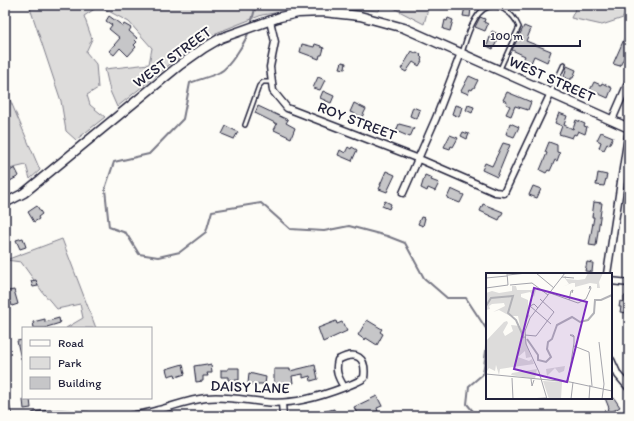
<svg xmlns="http://www.w3.org/2000/svg" width="634" height="421" viewBox="0 0 634 421" font-family="Itim,sans-serif">
  <style>
    .green { fill: #dddcdb; stroke: #807f8b }
    .lines { fill: none; stroke-linecap: round; stroke-linejoin: round }
    .stream { stroke: #787885; stroke-width: 2 }
    .building { fill: #c6c6c8; stroke: #22223b }
    .service-casing { stroke: #22223b; stroke-width: 6 }
    .minor-casing { stroke: #22223b; stroke-width: 9 }
    .tertiary-casing { stroke: #22223b; stroke-width: 10 }
    .secondary-casing { stroke: #22223b; stroke-width: 11 }
    .service { stroke: #fdfcf7; stroke-width: 3 }
    .minor { stroke: #fdfcf7; stroke-width: 6 }
    .tertiary { stroke: #fdfcf7; stroke-width: 7 }
    .secondary { stroke: #fdfcf7; stroke-width: 8 }
    .labels { text-anchor: middle; dominant-baseline: central; stroke-width: 4; stroke-linejoin: round; paint-order: stroke }
    .street-label { font-size: 15px; fill: #22223b; stroke: #fdfcf7 }
    .inset-river { fill: none; stroke: #b2b2b7; stroke-width: 2 }
    .inset-road { fill: none; stroke: #a5a5ac; stroke-width: 1 }
    .view { fill: #7b2cbf; fill-opacity: 0.15; stroke: #7b2cbf; stroke-width: 2 }
    .inset-edge { fill: none; stroke: #22223b; stroke-width: 2 }
  </style>
  <rect width="100%" height="100%" fill="#fdfcf7"/>
  <filter id="ink" filterUnits="userSpaceOnUse"><feTurbulence type="fractalNoise" baseFrequency=".025" numOctaves="2"/><feDisplacementMap in="SourceGraphic" scale="8" xChannelSelector="R" yChannelSelector="G"/><feConvolveMatrix kernelMatrix="1 2 1 2 8 2 1 2 1" color-interpolation-filters="sRGB"/></filter>
  <g filter="url(#ink)">
    <g class="green">
      <path d="M29,5H381L379,11L319,6L262,15L211,35L169,65L117,107L110,91L105,69L149,64L152,48L129,22L99,6L84,16L92,39L86,52L96,64L98,88L87,95L90,105L105,117L76,140L66,131L61,101Z"/>
      <path d="M390,5H429L424,24L399,11Z"/>
      <path d="M577,5H628V6L623,18L602,25L571,18Z"/>
      <path d="M5,88L40,170L30,179L26,165L5,170Z"/>
      <path d="M62,239L96,328H66L83,318L80,304L57,309L44,294L21,262L6,260Z"/>
    </g>
    <g class="lines">
      <g class="stream">
        <path d="M251,24L256,5"/>
        <path d="M249,30C247,40 229,68 220,72C211,77 199,79 190,83L183,119L149,154L114,162L105,189L109,227L126,233L139,254L158,257L180,252L206,232L212,211L261,203L290,229L324,231L349,226L387,236L405,243L424,278L447,298H466L487,330"/>
        <path d="M477,416L467,404L469,386L483,374L487,344"/>
      </g>
    </g>
    <g class="building">
      <path d="M465,7L471,8L470,17L463,16Z"/>
      <path d="M109,16L123,26L124,24L131,28L129,31L137,38L135,40L137,42L134,45L136,47L128,56L120,48L114,55L109,51L120,38L109,29L112,25L106,21Z"/>
      <path d="M480,17L485,19L484,22L488,24L485,31L475,27Z"/>
      <path d="M448,18L453,20L450,31L443,29L445,20L447,21Z"/>
      <path d="M524,26L531,29L526,41L551,51L547,62L534,56L531,63L523,60L525,56L512,50Z"/>
      <path d="M629,28V53L627,52L620,66L613,64Z"/>
      <path d="M492,31L500,35L493,49L487,46Z"/>
      <path d="M302,44L314,47L315,44L321,46V47L324,48L322,55H320L319,59L300,52Z"/>
      <path d="M412,51L415,53L417,52L421,55L420,56L422,58L421,60L422,61L419,66L413,62L406,72L401,69Z"/>
      <path d="M342,62L346,63L345,69L340,68Z"/>
      <path d="M567,66L576,70L573,78H571V80L564,77Z"/>
      <path d="M469,76L478,80L474,88H473L472,90L470,89L468,94L461,91Z"/>
      <path d="M318,77L325,80L320,90L313,88Z"/>
      <path d="M594,82L601,85L602,83L612,88L608,98L590,90Z"/>
      <path d="M323,91L334,96L331,103L320,98Z"/>
      <path d="M507,92L531,102L528,110L515,106L511,116L506,114L510,106L506,104L507,102L503,100Z"/>
      <path d="M354,103L366,109L362,117L350,112Z"/>
      <path d="M455,105L462,107L459,117L452,114Z"/>
      <path d="M468,105L474,107L472,113L466,110Z"/>
      <path d="M258,106L288,120L286,123L295,128L291,138L274,130L277,124L255,113Z"/>
      <path d="M413,107L420,110L417,119L410,116Z"/>
      <path d="M559,113L567,116L564,125L573,129L576,120L585,124L584,126L587,127L585,134L578,131L576,135L574,134L572,138L559,134L562,126L555,123Z"/>
      <path d="M510,123L519,127L514,137L506,134Z"/>
      <path d="M399,124L414,128L410,137L396,131Z"/>
      <path d="M226,126L238,132L234,139L222,134Z"/>
      <path d="M463,132L469,134L467,139L461,136Z"/>
      <path d="M601,132L613,137L609,145L607,144L604,150L599,148L601,142L597,140Z"/>
      <path d="M450,135L458,138L453,147L451,146L450,149L444,147Z"/>
      <path d="M549,142L557,145V152L560,153L557,161L555,160L550,171L548,170L546,173L540,170L547,153L545,152Z"/>
      <path d="M503,143L510,145L497,177L482,170L485,163L492,166Z"/>
      <path d="M348,147L351,149L352,147L357,150L352,161L338,155L340,150L345,153Z"/>
      <path d="M15,168L19,176L10,181L6,173Z"/>
      <path d="M386,171L395,175L387,192L379,189L381,185H380Z"/>
      <path d="M598,173L607,175L604,186L596,185Z"/>
      <path d="M425,175L432,178L431,180L439,183L435,191L428,188L427,191L421,188Z"/>
      <path d="M533,186L541,189L537,198L529,195Z"/>
      <path d="M451,189L464,195L460,203L447,198Z"/>
      <path d="M385,201L391,204L389,209L382,206Z"/>
      <path d="M594,202L602,203L596,246L589,245L594,217H592Z"/>
      <path d="M483,204L503,212L499,220L480,211Z"/>
      <path d="M37,206L42,214L38,217L39,219L34,222L28,212Z"/>
      <path d="M421,217L425,218L423,226L418,224Z"/>
      <path d="M23,238L26,247L20,249L16,240Z"/>
      <path d="M587,262L593,263L592,272L585,271Z"/>
      <path d="M36,280L38,286L33,287L31,281Z"/>
      <path d="M14,290L18,304L12,306L11,302H9L8,291Z"/>
      <path d="M624,296L629,297L627,313L620,312L621,307H619L620,301L624,302Z"/>
      <path d="M59,318L60,323L47,327V328H34L33,322L45,319V322Z"/>
      <path d="M367,320L382,329L380,332L383,334L377,345L366,338L365,340L358,335Z"/>
      <path d="M336,321L337,324L342,322L347,331L323,342L318,328Z"/>
      <path d="M23,340V358L21,359L17,341Z"/>
      <path d="M183,364L185,374L176,377L175,374L168,376L166,369Z"/>
      <path d="M207,364V366L211,365L212,373H207L208,376H203V381L196,382L194,366Z"/>
      <path d="M315,365L318,379L311,381L310,376L303,378V374L292,376L293,383H289V386L274,387V369H290V371Z"/>
      <path d="M228,368H239V380H228V377H221V370H228Z"/>
      <path d="M249,373L266,377L265,384H248Z"/>
      <path d="M377,396L382,406L377,408L378,411L368,416L366,413L358,416L354,407Z"/>
      <path d="M605,398H614L620,407L605,416H602L609,408Z"/>
      <path d="M30,399L31,408L24,409L23,400Z"/>
      <path d="M334,409L335,416H324L323,412Z"/>
    </g>
    <g class="lines">
      <g class="service-casing">
        <g id="service">
          <path d="M462,53C467,37 476,0 499,7C509,11 515,17 519,27L500,69"/>
          <path d="M551,92L564,64"/>
          <path d="M245,125L259,86L263,82H272"/>
        </g>
      </g>
      <g class="minor-casing">
        <g id="minor">
          <path d="M270,21L275,42L270,67L273,91L287,108L419,159L495,192L504,193L551,93"/>
          <path d="M612,120L629,81"/>
          <path d="M403,193L436,118L461,53"/>
          <path d="M607,274L629,129"/>
          <path d="M611,281L629,283"/>
          <path d="M611,360L618,375L629,388"/>
          <path d="M282,403L283,416"/>
          <path d="M35,416C57,412 67,414 88,416"/>
          <path d="M131,416C140,414 149,413 158,410C174,406 189,400 206,398C226,396 244,400 264,402C292,405 319,397 345,387C352,384 358,382 364,378C367,357 356,350 338,360C335,371 338,377 344,387"/>
        </g>
      </g>
      <g class="tertiary-casing">
        <path id="tertiary" d="M5,406L7,416"/>
      </g>
      <g class="secondary-casing">
        <path id="secondary" d="M5,203L24,193L180,65L204,48L221,38L280,17L298,13L323,12L360,16L404,28L629,128"/>
      </g>
      <use href="#service" class="service"/>
      <use href="#minor" class="minor"/>
      <use href="#tertiary" class="tertiary"/>
      <use href="#secondary" class="secondary"/>
    </g>
  </g>
  <g class="labels">
    <g class="street-label">
      <text transform="translate(172 57) rotate(-36)">WEST STREET</text>
      <text transform="translate(552 79) rotate(24)">WEST STREET</text>
      <text transform="translate(357 121) rotate(21)">ROY STREET</text>
      <text transform="translate(250 387) rotate(2)">DAISY LANE</text>
    </g>
  </g>
  <g transform="translate(486 273)">
    <rect width="126" height="126" fill="#fdfcf7"/>
    <path d="M102,0H117L113,9L114,15H111V11L104,10L89,14V10H86L76,14L83,11L78,4L80,3V6L92,7L99,6ZM26,13H30L31,17H50L48,24L44,19L35,21V24L42,27V41L44,43L40,47L38,63L45,84L40,85L39,78L32,84L43,88L46,86L48,91L14,96L13,102L10,92L9,98L3,95L0,100V68L18,49L21,48L22,50L17,59L19,63L27,58L25,52L34,53L32,43H24L13,37L7,39L19,33L18,30L6,31L3,33L4,36L0,37V20L6,18L13,20L26,18ZM79,93L78,98L73,100L69,95L61,103L60,96ZM51,96L49,106L25,102L26,100ZM57,108L76,109L75,126H63Z" fill="#dddcdb"/>
    <path class="inset-river" d="M0,33L5,25L27,23L22,40L30,47L38,65M41,66L52,82V87L60,89L65,84L61,76L62,69L66,66L71,52L86,44L94,49L102,47L108,40L109,27H115L126,22"/>
    <path class="inset-road" d="M50,0L68,15M22,2L41,0M76,4L88,5M0,5L21,3M24,12L46,10L62,22M0,15L22,12L21,0M64,20L92,30L100,26L105,15L104,13L103,16M83,27L85,18L87,17L86,20M52,35L48,31L44,33L65,51M39,62L50,63L68,39L54,26M113,69L118,111L116,126M88,73L103,79L106,113M0,101L84,109L126,118M26,105L27,126M45,106L46,113L48,107M82,108L88,70V63L87,62H84L88,64M42,126L60,125M61,126L53,99L40,71L39,58L44,45L79,0M85,126L87,109M103,126L104,112"/>
    <path class="view" d="M48,15L101,29L81,109L28,96Z"/>
    <rect width="126" height="126" class="inset-edge"/>
  </g>
  <rect width="634" height="421" fill="none" stroke="#fdfcf7" stroke-width="20"/>
  <rect x="10" y="10" width="614" height="401" fill="none" stroke="#22223b" stroke-width="1.5" filter="url(#ink)"/>
  <rect x="22" y="327" width="130" height="72" fill="#fdfcf7" stroke="#a5a5ac"/>
  <rect x="30" y="340" width="20" height="6" fill="#fdfcf7" stroke="#a5a5ac"/>
  <text x="58" y="347" font-size="12" fill="#22223b">Road</text>
  <rect x="30" y="357" width="20" height="12" fill="#dddcdb" stroke="#a5a5ac"/>
  <text x="58" y="367" font-size="12" fill="#22223b">Park</text>
  <rect x="30" y="377" width="20" height="12" fill="#c6c6c8" stroke="#a5a5ac"/>
  <text x="58" y="387" font-size="12" fill="#22223b">Building</text>
  <path d="M484 40v6h96v-6" fill="none" stroke="#22223b" stroke-width="2"/>
  <text x="490" y="40" font-size="12" fill="#22223b" stroke="#fdfcf7" stroke-width="3" paint-order="stroke">100 m</text>
</svg>
